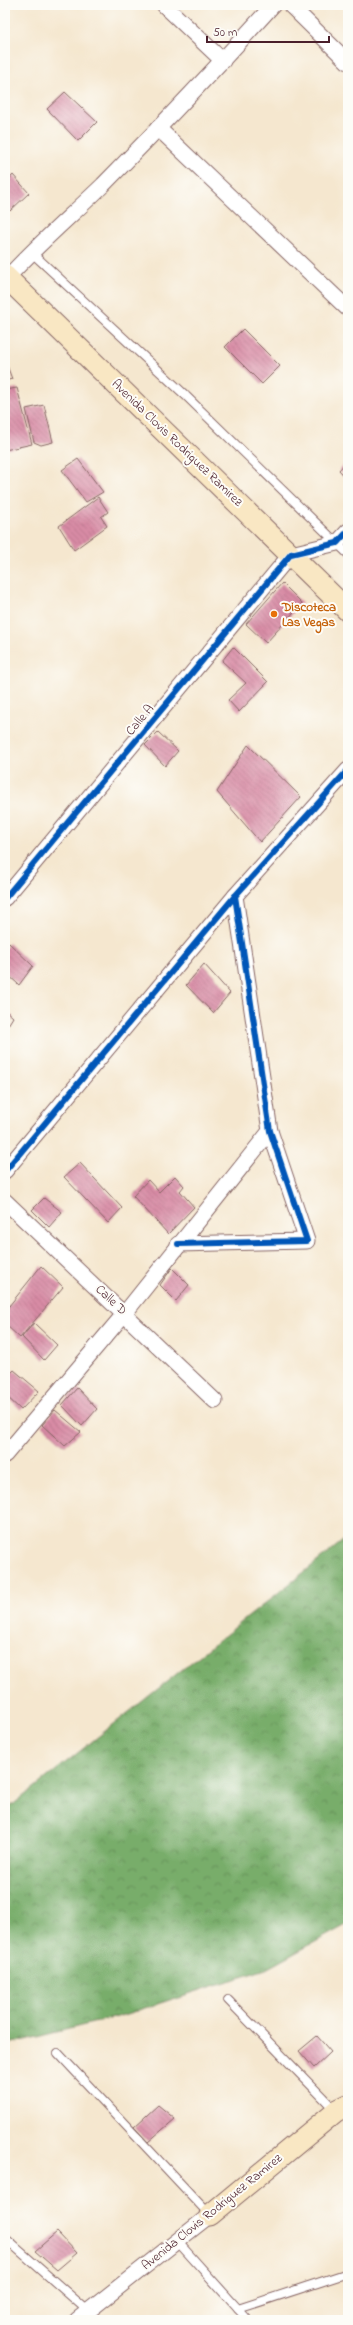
<svg xmlns="http://www.w3.org/2000/svg" width="353" height="2325" viewBox="0 0 353 2325" font-family="'Indie Flower',sans-serif">
  <style>
    .forest { fill: url(#forest-crowns); stroke: #61664a }
    .building { fill: url(#building-back-hatch) }
    .lines { fill: none; stroke-linecap: round; stroke-linejoin: round }
    .lane-casing { stroke: #866564; stroke-width: 10 }
    .street-casing { stroke: #866564; stroke-width: 17 }
    .secondary-casing { stroke: #866564; stroke-width: 23 }
    .lane { stroke: #fff; stroke-width: 8 }
    .street { stroke: #fff; stroke-width: 15 }
    .secondary { stroke: #f9e7c3; stroke-width: 21 }
    .cycleway-casing { stroke: #fdfcf7; stroke-width: 8 }
    .cycleway { stroke: #0057b8; stroke-width: 6 }
    .food-dot { fill: #e8710a; stroke: #fdfcf7; stroke-width: 1.5 }
    .labels { text-anchor: middle; dominant-baseline: central; stroke-width: 4; stroke-linejoin: round; paint-order: stroke }
    .street-label { font-size: 13px; fill: #4a1f2b; stroke: #fdfcf7 }
    .food-label { font-size: 13px; font-weight: bold; fill: #c56008; stroke: #fdfcf7; text-anchor: start }
  </style>
  <defs>
    <pattern id="forest-crowns" width="20" height="18" patternUnits="userSpaceOnUse"><rect width="20" height="18" fill="#78ad6a"/><path d="M2 6a3 3 0 1 1 6 0M12 15a3 3 0 1 1 6 0" fill="none" stroke="#648c57"/></pattern>
    <pattern id="building-back-hatch" width="6" height="6" patternUnits="userSpaceOnUse"><rect width="6" height="6" fill="#d88ba5"/><path d="M-1 5l2 2M0 0l6 6M5-1l2 2" fill="none" stroke="#b17187"/></pattern>
  </defs>
  <rect width="100%" height="100%" fill="#fdfcf7"/>
  <filter id="ink" filterUnits="userSpaceOnUse"><feTurbulence type="fractalNoise" baseFrequency=".025" numOctaves="2"/><feDisplacementMap in="SourceGraphic" scale="8" xChannelSelector="R" yChannelSelector="G"/><feConvolveMatrix kernelMatrix="1 2 1 2 8 2 1 2 1" color-interpolation-filters="sRGB"/></filter>
  <filter id="wash" filterUnits="userSpaceOnUse"><feTurbulence type="fractalNoise" baseFrequency=".012" numOctaves="4" result="noise"/><feDisplacementMap in="SourceGraphic" scale="16" xChannelSelector="R" yChannelSelector="G"/><feGaussianBlur stdDeviation="0.9" result="paint"/><feColorMatrix in="noise" values="0 0 0 0 0 0 0 0 0 0 0 0 0 0 0 0 0 1.4 0 .05"/><feComposite in="paint" operator="in"/></filter>
  <g filter="url(#wash)">
    <rect width="100%" height="100%" fill="#f5e7cf"/>
    <path class="forest" d="M348,1537V1924L266,1969L117,2017L5,2045V1811Z"/>
    <g id="blocks">
      <g class="building">
        <path d="M65,92L97,122L78,141L47,109Z"/>
        <path d="M13,175L29,193L10,211L5,205V184Z"/>
        <path d="M243,329L280,366L262,384L225,347Z"/>
        <path d="M5,360L12,379L5,381Z"/>
        <path d="M17,388L32,444L5,450V390Z"/>
        <path d="M44,405L53,442L41,445L34,442L26,409Z"/>
        <path d="M78,459L103,492L86,502L62,470Z"/>
        <path d="M348,460V480L339,470Z"/>
        <path d="M98,497L108,512L101,517L107,526L74,550L59,526Z"/>
        <path d="M282,583L302,603L266,643L246,624Z"/>
        <path d="M233,647L268,682L239,712L228,700L246,683L222,661Z"/>
        <path d="M158,732L178,751L165,766L145,745Z"/>
        <path d="M248,745L301,797L260,842L217,792Z"/>
        <path d="M9,943L33,966L19,985L5,972V948Z"/>
        <path d="M204,964L230,993L213,1013L186,985Z"/>
        <path d="M5,1010L13,1017L5,1030Z"/>
        <path d="M80,1163L122,1208L108,1223L64,1177Z"/>
        <path d="M175,1176L184,1186L180,1191L194,1207L168,1234L133,1196L148,1180L159,1192Z"/>
        <path d="M44,1198L62,1212L49,1227L32,1210Z"/>
        <path d="M41,1266L63,1287L20,1338L5,1324V1311Z"/>
        <path d="M172,1268L189,1285L176,1301L160,1285Z"/>
        <path d="M34,1323L57,1345L44,1360L22,1337Z"/>
        <path d="M14,1370L39,1391L21,1410L5,1395V1379Z"/>
        <path d="M77,1388L97,1409L82,1426L62,1405Z"/>
        <path d="M55,1410L81,1432L65,1446L42,1425Z"/>
        <path d="M317,2036L331,2052L314,2068L299,2051Z"/>
        <path d="M158,2105L175,2119L148,2142L134,2127Z"/>
        <path d="M57,2232L77,2253L57,2270L35,2251Z"/>
      </g>
    </g>
  </g>
  <g filter="url(#ink)">
    <use href="#blocks" fill-opacity="0" stroke="#866564" stroke-width="1"/>
    <g class="lines">
      <g class="lane-casing">
        <g id="lane">
          <path d="M31,252L184,394L348,554"/>
          <path d="M228,2000L336,2111"/>
          <path d="M58,2053L209,2214"/>
          <path d="M5,2238L88,2311"/>
          <path d="M177,2241L248,2320"/>
          <path d="M238,2309L348,2273"/>
        </g>
      </g>
      <g class="street-casing">
        <g id="street">
          <path d="M164,5L223,61"/>
          <path d="M290,5L348,62"/>
          <path d="M158,128L348,309"/>
          <path d="M7,278C37,245 71,216 103,185C161,126 218,66 273,5"/>
          <path d="M5,898L291,554L337,543L348,531"/>
          <path d="M5,1171L235,896L348,770"/>
          <path d="M5,1201L215,1401"/>
          <path d="M178,1244L307,1241L270,1131L235,896"/>
          <path d="M5,1455L125,1313L270,1131"/>
          <path d="M77,2320L210,2215"/>
        </g>
      </g>
      <g class="secondary-casing">
        <g id="secondary">
          <path d="M5,276L348,611"/>
          <path d="M210,2215L336,2111L348,2105"/>
        </g>
      </g>
      <use href="#lane" class="lane"/>
      <use href="#street" class="street"/>
      <use href="#secondary" class="secondary"/>
      <g class="cycleway-casing">
        <g id="cycleway">
          <path d="M5,898L291,554L337,543L348,531"/>
          <path d="M5,1171L235,896L348,770"/>
          <path d="M178,1244L307,1241L270,1131L235,896"/>
        </g>
      </g>
      <use href="#cycleway" class="cycleway"/>
    </g>
  </g>
  <circle class="food-dot" cx="274" cy="614" r="4"/>
  <g class="labels">
    <g class="street-label">
      <text transform="translate(177 443) rotate(44)">Avenida Clovis Rodriguez Ramirez</text>
      <text transform="translate(140 720) rotate(-50)">Calle A</text>
      <text transform="translate(111 1300) rotate(43)">Calle D</text>
      <text transform="translate(212 2212) rotate(-39)">Avenida Clovis Rodriguez Ramirez</text>
    </g>
    <g class="food-label">
      <text x="282" y="607">Discoteca<tspan x="282" dy="15">Las Vegas</tspan></text>
    </g>
  </g>
  <rect width="353" height="2325" fill="none" stroke="#fdfcf7" stroke-width="20"/>
  <path d="M207 36v6h122v-6" fill="none" stroke="#4a1f2b" stroke-width="2"/>
  <text x="213" y="36" font-size="12" fill="#4a1f2b" stroke="#fdfcf7" stroke-width="3" paint-order="stroke">50 m</text>
</svg>
